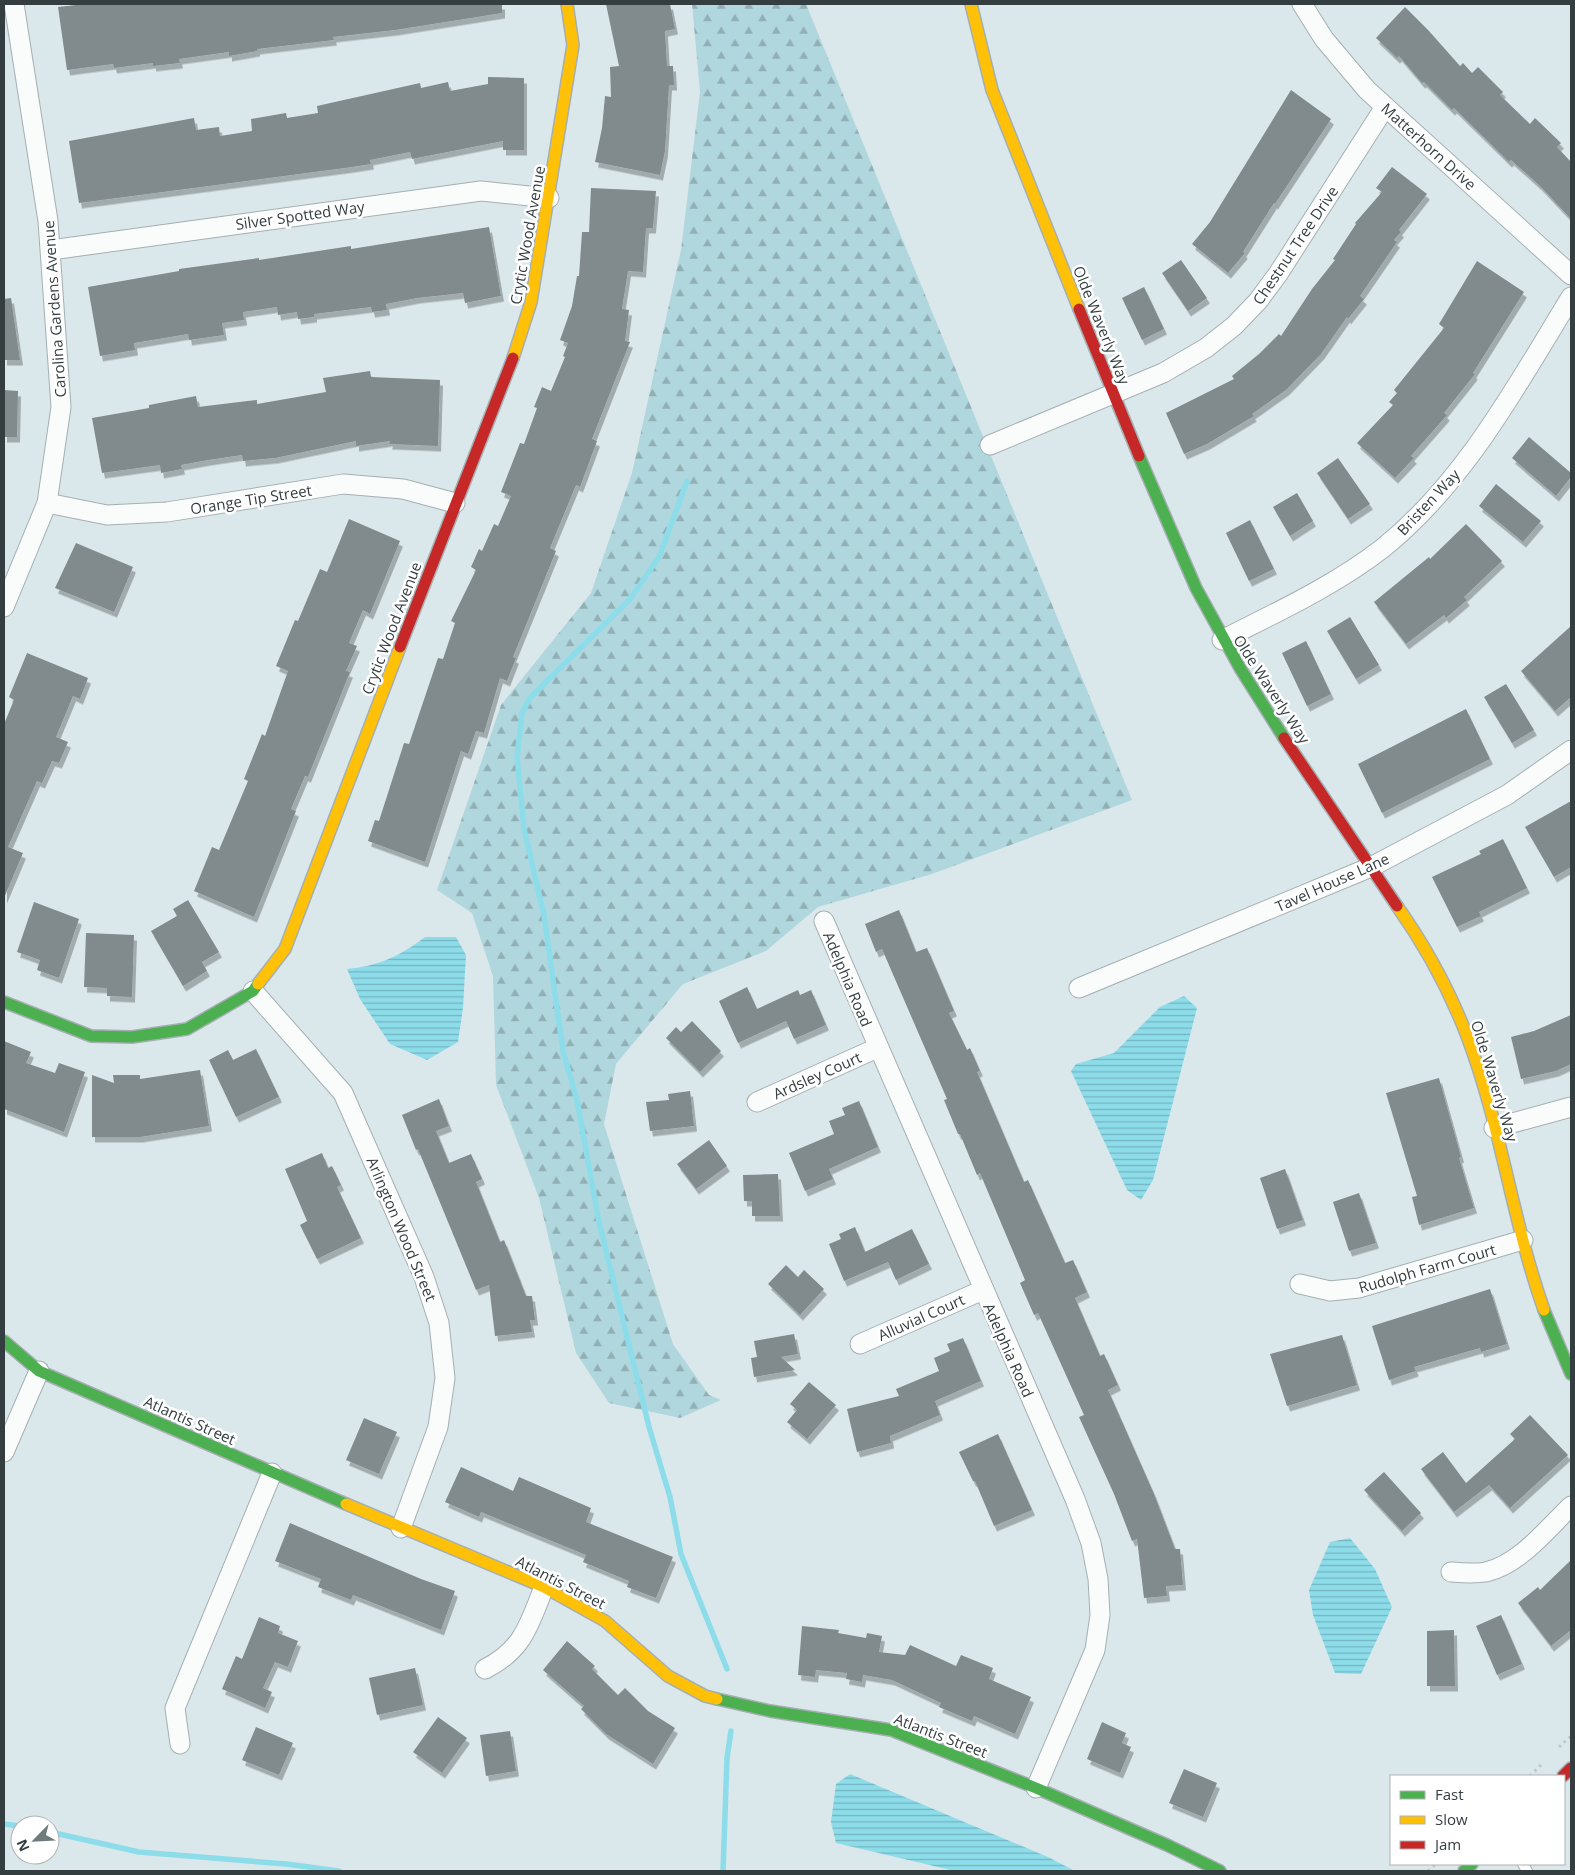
<svg xmlns="http://www.w3.org/2000/svg" width="1575" height="1875" viewBox="0 0 1575 1875" font-family="'Open Sans',sans-serif">
  <style>
    .forest { fill: url(#forest-firs) }
    .water { fill: url(#water-rules) }
    .lines { fill: none; stroke-linecap: round; stroke-linejoin: round }
    .stream { stroke: #8ddcea; stroke-width: 5.5 }
    .building { fill: #818a8d; filter: url(#shadow) }
    .lane-casing { stroke: #a5afb2; stroke-width: 12 }
    .street-casing { stroke: #a5afb2; stroke-width: 21 }
    .fast-casing { stroke: #a5afb2; stroke-width: 14 }
    .slow-casing { stroke: #a5afb2; stroke-width: 14 }
    .jam-casing { stroke: #a5afb2; stroke-width: 14 }
    .path { stroke: #c2c6c7; stroke-width: 3; stroke-dasharray: 2.5 4; stroke-linecap: butt }
    .lane { stroke: #fafcfc; stroke-width: 10 }
    .street { stroke: #fafcfc; stroke-width: 19 }
    .fast { stroke: #4caf50; stroke-width: 11 }
    .slow { stroke: #ffc107; stroke-width: 11 }
    .jam { stroke: #c62828; stroke-width: 11 }
    .labels { text-anchor: middle; dominant-baseline: central; stroke-width: 5; stroke-linejoin: round; paint-order: stroke }
    .street-label { font-size: 15px; fill: #343e40; stroke: #fff }
  </style>
  <defs>
    <pattern id="forest-firs" width="22" height="20" patternUnits="userSpaceOnUse" patternTransform="scale(1.25)"><rect width="22" height="20" fill="#b1d7de"/><path d="M5 1l3.5 6h-7zM16 11l3.5 6h-7z" fill="#91b0b5"/></pattern>
    <pattern id="water-rules" width="6" height="5" patternUnits="userSpaceOnUse" patternTransform="scale(1.25)"><rect width="6" height="5" fill="#8ddcea"/><path d="M0 2.5h6" fill="none" stroke="#74b4bf"/></pattern>
    <filter id="shadow"><feDropShadow dx="3" dy="5.5" stdDeviation="0" flood-color="#0004"/></filter>
  </defs>
  <rect width="100%" height="100%" fill="#dbe8eb"/>
  <path class="forest" d="M692,4H806L1132,800L932,874L818,907L766,951L683,984L616,1064L604,1124L640,1239L673,1344L709,1395L721,1400L680,1418L609,1403L576,1353L539,1198L496,1085L493,976L472,913L437,890L501,705L591,593L632,473L681,250L700,92Z"/>
  <g class="water">
    <path d="M425,937H456L466,955L463,1008L458,1042L427,1060L390,1044L360,999L347,969C379,966 400,956 425,937Z"/>
    <path d="M1184,996L1197,1008L1153,1180L1141,1200L1127,1190L1071,1071L1076,1064L1114,1053L1160,1007Z"/>
    <path d="M1350,1538L1375,1569L1392,1607L1361,1674L1335,1673L1313,1615L1309,1590L1330,1542Z"/>
    <path d="M850,1774L1048,1857L1075,1871H955L836,1843L831,1822L836,1784Z"/>
  </g>
  <g class="lines">
    <g class="stream">
      <path d="M687,481L659,557L630,599L530,698L522,713L517,757L524,829L544,915L563,1051L577,1100L599,1222L649,1427L670,1497L681,1554L727,1669"/>
      <path d="M4,1824L20,1826"/>
      <path d="M50,1832L139,1852L286,1864L339,1871"/>
      <path d="M723,1871L727,1758L731,1731"/>
    </g>
  </g>
  <g class="building">
    <path d="M85,4H502V13L395,30L333,37L334,40L257,49V51L229,56V52L179,59L180,63L153,66V63L114,68L113,64L67,70L58,7Z"/>
    <path d="M606,4H670L675,29L665,31L667,66H673L674,85H669L665,151L660,175L595,162L602,128L605,96L611,97L610,67L619,66Z"/>
    <path d="M1405,7L1429,31L1460,66L1463,63L1472,73L1478,67L1503,92L1500,95L1530,124L1535,118L1561,143L1557,147L1571,162V219L1540,186L1511,160L1509,162L1454,108L1452,110L1424,82L1422,83L1399,56L1397,58L1376,38Z"/>
    <path d="M488,77L524,78V150H503V141L412,159L410,152L370,160L371,164L352,167L79,203L69,141L194,118L196,130L219,127L220,136L252,131L251,119L286,113L287,118L318,113L317,106L420,83L421,88L448,82L450,91L488,84Z"/>
    <path d="M1291,90L1331,119L1275,204L1274,203L1243,252L1245,253L1228,273L1192,244L1210,222Z"/>
    <path d="M1392,167L1427,194L1399,230L1401,232L1394,240L1397,242L1360,296L1364,299L1348,319L1347,317L1321,354L1286,390L1252,414L1254,416L1207,444L1184,454L1166,413L1234,379L1232,376L1259,354L1279,334L1281,336L1312,289L1335,260L1333,259L1356,224L1355,223L1382,192L1376,188Z"/>
    <path d="M591,188L656,191L653,228H646L643,272L628,271L622,309L629,310L625,341L630,342L592,439L597,441L580,487L576,485L550,548L556,551L513,657L516,658L507,681L500,678L484,733L476,731L468,754L461,751L425,862L368,841L375,820L379,821L404,743L409,744L438,658L443,659L455,623L451,621L476,570L471,567L479,549L482,551L494,524L498,526L511,496L501,492L520,443L524,444L537,408L534,407L542,387L551,391L565,357L563,356L568,343L560,340L572,306L577,276H579L582,232H589Z"/>
    <path d="M489,227L501,296L465,303L463,293L417,298L386,304L387,310L372,312L371,307L314,314V317L298,319L297,312L278,315L277,307L243,312L244,320L222,323L224,335L189,340L188,334L134,343L135,350L100,356L88,287L179,271V269L259,258V260L351,246V249Z"/>
    <path d="M1181,260L1207,298L1188,311L1162,273Z"/>
    <path d="M1477,261L1524,292L1473,373L1475,374L1444,413L1447,415L1411,456L1414,458L1395,478L1357,443L1393,405L1389,402L1397,393L1394,390L1444,328L1439,324Z"/>
    <path d="M1144,287L1164,329L1142,340L1122,298Z"/>
    <path d="M11,298L20,360H4V299Z"/>
    <path d="M370,371L371,377L440,380L438,446L389,444L390,441L356,446V441L275,458L243,461L242,455L208,460L181,465L182,469L161,473L160,465L102,473L92,418L149,408V405L196,396L198,407L257,400V404L326,392L323,378Z"/>
    <path d="M4,390L18,391L17,437H4Z"/>
    <path d="M1529,437L1571,473V477L1556,496L1512,458Z"/>
    <path d="M1338,458L1370,504L1348,519L1317,473Z"/>
    <path d="M1496,484L1541,521L1523,542L1479,506Z"/>
    <path d="M1297,493L1313,521L1290,536L1273,507Z"/>
    <path d="M349,519L400,541L370,614L363,610L349,643L357,646L346,671L350,672L308,777L305,776L291,809L296,811L254,917L194,891L212,847L219,850L248,781L244,779L262,734L265,736L288,671L276,666L295,620L298,621L320,569L327,572Z"/>
    <path d="M1250,520L1274,569L1249,581L1226,533Z"/>
    <path d="M1466,524L1502,561L1464,597L1467,600L1446,618L1444,615L1406,644L1374,602L1429,557L1430,559Z"/>
    <path d="M76,543L133,567L114,612L55,588Z"/>
    <path d="M1350,617L1379,665L1356,679L1327,631Z"/>
    <path d="M1571,626V697L1555,711L1521,671Z"/>
    <path d="M1306,641L1331,694L1307,706L1282,653Z"/>
    <path d="M27,653L88,678L80,699L73,696L56,737L68,742L59,763L52,761L42,783L37,781L8,847L23,853L4,898V724L14,700L9,697Z"/>
    <path d="M1506,684L1534,730L1512,743L1484,697Z"/>
    <path d="M1466,709L1490,759L1382,813L1358,764Z"/>
    <path d="M1571,801V867L1554,877L1525,827Z"/>
    <path d="M1503,839L1527,888L1479,912L1481,916L1457,927L1432,877L1481,854L1479,851Z"/>
    <path d="M188,900L219,952L202,962L207,971L183,986L151,931L177,916L173,909Z"/>
    <path d="M34,902L79,919L59,978L37,970L40,960L17,952Z"/>
    <path d="M899,910L916,952L927,948L954,1011L949,1013L967,1050L970,1048L980,1071L977,1072L1024,1182L1028,1180L1065,1263L1073,1260L1087,1292L1075,1298L1100,1356L1104,1354L1118,1385L1108,1390L1154,1494L1175,1549H1180L1183,1585L1166,1586L1167,1596L1144,1598L1137,1539L1132,1541L1114,1494L1079,1417L1084,1415L1038,1313L1034,1315L1020,1283L1025,1280L980,1173L977,1175L960,1134H958L944,1100L947,1099L882,949L876,952L865,924Z"/>
    <path d="M86,933L134,935L132,997L107,996V988L84,987Z"/>
    <path d="M747,987L757,1009L798,990L800,995L811,990L826,1025L794,1039L786,1021L738,1043L719,1001Z"/>
    <path d="M1571,1015V1064L1556,1071L1521,1079L1511,1037L1534,1031Z"/>
    <path d="M692,1021L721,1051L700,1072L666,1038L676,1027L681,1032Z"/>
    <path d="M4,1041L31,1052L26,1063L55,1073L59,1063L85,1072L64,1132L4,1109Z"/>
    <path d="M256,1049L279,1097L236,1117L209,1060L228,1050L233,1060Z"/>
    <path d="M200,1070L209,1126L140,1137H92V1075L114,1083L113,1075H140V1079Z"/>
    <path d="M1439,1078L1461,1157L1459,1158L1474,1208L1419,1225L1412,1197L1417,1196L1386,1093Z"/>
    <path d="M690,1091L694,1126L650,1131L646,1102L669,1100L668,1094Z"/>
    <path d="M439,1099L449,1126L436,1131L449,1163L471,1154L482,1179L476,1182L500,1242L504,1240L526,1296H532L535,1320H530L532,1332L495,1336L489,1285L476,1290L418,1149L416,1150L402,1115Z"/>
    <path d="M859,1101L878,1147L829,1169L833,1179L805,1191L789,1153L834,1134L829,1121L845,1115L842,1108Z"/>
    <path d="M709,1140L727,1166L696,1189L677,1164Z"/>
    <path d="M322,1153L328,1168L332,1166L341,1185L337,1187L361,1238L317,1259L300,1225L307,1221L285,1169Z"/>
    <path d="M1285,1169L1303,1220L1277,1229L1260,1178Z"/>
    <path d="M778,1174L780,1216H752V1201H744L743,1175Z"/>
    <path d="M1359,1193L1376,1243L1349,1251L1333,1202Z"/>
    <path d="M855,1227L865,1252L912,1229L929,1264L896,1280L888,1262L844,1281L829,1244L841,1239L839,1234Z"/>
    <path d="M786,1265L798,1277L804,1270L824,1289L800,1315L768,1284Z"/>
    <path d="M1490,1289L1507,1344L1481,1352L1480,1348L1414,1367L1416,1371L1389,1380L1372,1326Z"/>
    <path d="M794,1334L798,1354L781,1357L795,1370L754,1377L751,1358L757,1357L754,1341Z"/>
    <path d="M1342,1335L1357,1385L1287,1406L1270,1354Z"/>
    <path d="M963,1338L981,1381L935,1401L940,1415L890,1436L891,1443L857,1452L847,1409L899,1396L896,1389L939,1371L934,1358L950,1351L947,1344Z"/>
    <path d="M809,1382L836,1405L807,1439L787,1422L797,1410L790,1404Z"/>
    <path d="M1530,1415L1568,1455L1510,1508L1489,1485L1454,1512L1421,1469L1443,1452L1466,1483L1515,1439L1510,1434Z"/>
    <path d="M364,1418L397,1432L379,1474L346,1460Z"/>
    <path d="M998,1434L1032,1510L994,1526L975,1481H973L959,1452Z"/>
    <path d="M461,1467L513,1491L519,1477L591,1508L586,1522L673,1557L656,1598L627,1587L629,1581L583,1562L586,1555L481,1512L479,1517L445,1502Z"/>
    <path d="M1384,1472L1421,1513L1402,1531L1364,1490Z"/>
    <path d="M290,1523L421,1579L455,1591L441,1630L353,1595L351,1600L318,1587L321,1579L275,1561Z"/>
    <path d="M1571,1560V1630L1551,1646L1518,1603L1538,1587L1540,1590Z"/>
    <path d="M1501,1615L1522,1664L1497,1675L1476,1626Z"/>
    <path d="M259,1617L280,1626L278,1633L298,1641L288,1667L275,1662L263,1688L272,1692L265,1708L222,1689L236,1656L242,1659Z"/>
    <path d="M802,1626L839,1630L838,1633L866,1638L867,1633L882,1636L879,1652L905,1655L910,1645L956,1666L961,1655L993,1668L989,1679L1031,1697L1015,1734L974,1716L972,1721L939,1707L941,1703L892,1680L863,1675L862,1682L846,1679L847,1673L816,1670L815,1677L798,1675Z"/>
    <path d="M1454,1630L1455,1686H1427V1631Z"/>
    <path d="M567,1641L595,1666L592,1669L618,1695L625,1688L648,1711L675,1728L653,1764L606,1734L581,1709L584,1706L543,1670Z"/>
    <path d="M415,1668L423,1705L377,1715L369,1678Z"/>
    <path d="M438,1717L467,1738L442,1773L413,1752Z"/>
    <path d="M1102,1722L1126,1733L1122,1743L1131,1747L1120,1773L1087,1759Z"/>
    <path d="M256,1727L293,1743L279,1775L242,1760Z"/>
    <path d="M510,1731L516,1771L486,1776L480,1735Z"/>
    <path d="M1184,1769L1217,1783L1203,1817L1169,1803Z"/>
  </g>
  <g class="lines">
    <g class="lane-casing">
      <path id="lane" d="M1523,1864L1527,1871"/>
    </g>
    <g class="street-casing">
      <g id="street">
        <path d="M1302,4L1324,39L1367,90L1571,275"/>
        <path d="M51,250L481,191L549,198"/>
        <path d="M990,445L1163,373L1206,348L1234,326L1258,301L1278,274L1385,107"/>
        <path d="M47,503L107,515L167,512L343,484L403,489L455,503"/>
        <path d="M4,607L47,503L61,407L48,221L14,4"/>
        <path d="M1222,640C1277,612 1334,586 1383,548C1465,482 1517,385 1571,297"/>
        <path d="M824,921L1075,1499L1091,1543L1098,1579L1100,1615L1095,1650L1036,1788"/>
        <path d="M1079,988L1371,867L1507,795L1571,750"/>
        <path d="M253,991L343,1093L424,1277L439,1323L445,1378L438,1427L401,1528"/>
        <path d="M757,1102L877,1048"/>
        <path d="M1494,1128L1571,1107"/>
        <path d="M1300,1284L1330,1291L1359,1288L1523,1240"/>
        <path d="M860,1344L983,1290"/>
        <path d="M4,1452L39,1371"/>
        <path d="M1451,1572C1463,1573 1474,1574 1486,1572C1520,1564 1547,1529 1571,1506"/>
        <path d="M485,1669C523,1650 529,1625 544,1587"/>
        <path d="M180,1744L175,1708L272,1473"/>
      </g>
    </g>
    <g class="fast-casing">
      <g id="fast">
        <path d="M1139,456L1196,588L1240,668L1284,738"/>
        <path d="M4,1002L91,1036L132,1037L187,1029L253,991L258,984"/>
        <path d="M1544,1310L1571,1374"/>
        <path d="M4,1341L39,1371L346,1504"/>
        <path d="M717,1699L770,1711L891,1730L1036,1788L1167,1845L1220,1871"/>
        <path d="M1464,1871L1472,1864"/>
      </g>
    </g>
    <g class="slow-casing">
      <g id="slow">
        <path d="M971,4L992,90L1079,309"/>
        <path d="M513,358L531,302L573,45L567,4"/>
        <path d="M1397,906C1426,947 1449,989 1467,1036C1501,1125 1512,1220 1544,1310"/>
        <path d="M258,984L285,949L400,647"/>
        <path d="M346,1504L544,1587L605,1621L668,1676L705,1696L717,1699"/>
      </g>
    </g>
    <g class="jam-casing">
      <g id="jam">
        <path d="M1079,309L1139,456"/>
        <path d="M400,647L513,358"/>
        <path d="M1284,738L1397,906"/>
        <path d="M1563,1776L1571,1768"/>
      </g>
    </g>
    <g class="path">
      <path d="M1559,1747L1571,1736"/>
      <path d="M1530,1776L1542,1764"/>
      <path d="M1428,1871L1436,1864"/>
    </g>
    <use href="#lane" class="lane"/>
    <use href="#street" class="street"/>
    <use href="#fast" class="fast"/>
    <use href="#slow" class="slow"/>
    <use href="#jam" class="jam"/>
  </g>
  <g class="labels">
    <g class="street-label">
      <text transform="translate(1429 146) rotate(42)">Matterhorn Drive</text>
      <text transform="translate(300 215) rotate(-8)">Silver Spotted Way</text>
      <text transform="translate(527 235) rotate(-80)">Crytic Wood Avenue</text>
      <text transform="translate(1295 245) rotate(-56)">Chestnut Tree Drive</text>
      <text transform="translate(54 309) rotate(-94)">Carolina Gardens Avenue</text>
      <text transform="translate(1102 325) rotate(68)">Olde Waverly Way</text>
      <text transform="translate(251 499) rotate(-9)">Orange Tip Street</text>
      <text transform="translate(1428 502) rotate(-47)">Bristen Way</text>
      <text transform="translate(391 628) rotate(-69)">Crytic Wood Avenue</text>
      <text transform="translate(1272 689) rotate(57)">Olde Waverly Way</text>
      <text transform="translate(1332 882) rotate(-24)">Tavel House Lane</text>
      <text transform="translate(848 979) rotate(67)">Adelphia Road</text>
      <text transform="translate(817 1075) rotate(-24)">Ardsley Court</text>
      <text transform="translate(1495 1081) rotate(73)">Olde Waverly Way</text>
      <text transform="translate(402 1229) rotate(67)">Arlington Wood Street</text>
      <text transform="translate(1427 1268) rotate(-16)">Rudolph Farm Court</text>
      <text transform="translate(921 1317) rotate(-24)">Alluvial Court</text>
      <text transform="translate(1009 1350) rotate(66)">Adelphia Road</text>
      <text transform="translate(190 1420) rotate(24)">Atlantis Street</text>
      <text transform="translate(561 1582) rotate(27)">Atlantis Street</text>
      <text transform="translate(941 1735) rotate(21)">Atlantis Street</text>
    </g>
  </g>
  <rect width="1575" height="1875" fill="none" stroke="#343e40" stroke-width="10"/>
  <rect x="1390" y="1775" width="175" height="90" fill="#ffffff" stroke="#aeb2b3"/>
  <rect x="1400" y="1791" width="25" height="8" fill="#4caf50" stroke="#aeb2b3"/>
  <text x="1435" y="1800" font-size="15" fill="#343e40">Fast</text>
  <rect x="1400" y="1816" width="25" height="8" fill="#ffc107" stroke="#aeb2b3"/>
  <text x="1435" y="1825" font-size="15" fill="#343e40">Slow</text>
  <rect x="1400" y="1841" width="25" height="8" fill="#c62828" stroke="#aeb2b3"/>
  <text x="1435" y="1850" font-size="15" fill="#343e40">Jam</text>
  <g transform="translate(35 1840) rotate(246)"><circle r="24" fill="#ffffff" stroke="#aeb2b3"/>
  <path d="M0-4L9 19L0 12L-9 19Z" fill="#6e7a7c"/>
  <text y="-8" font-size="14" font-weight="bold" text-anchor="middle" fill="#343e40">N</text>
  </g>
</svg>
